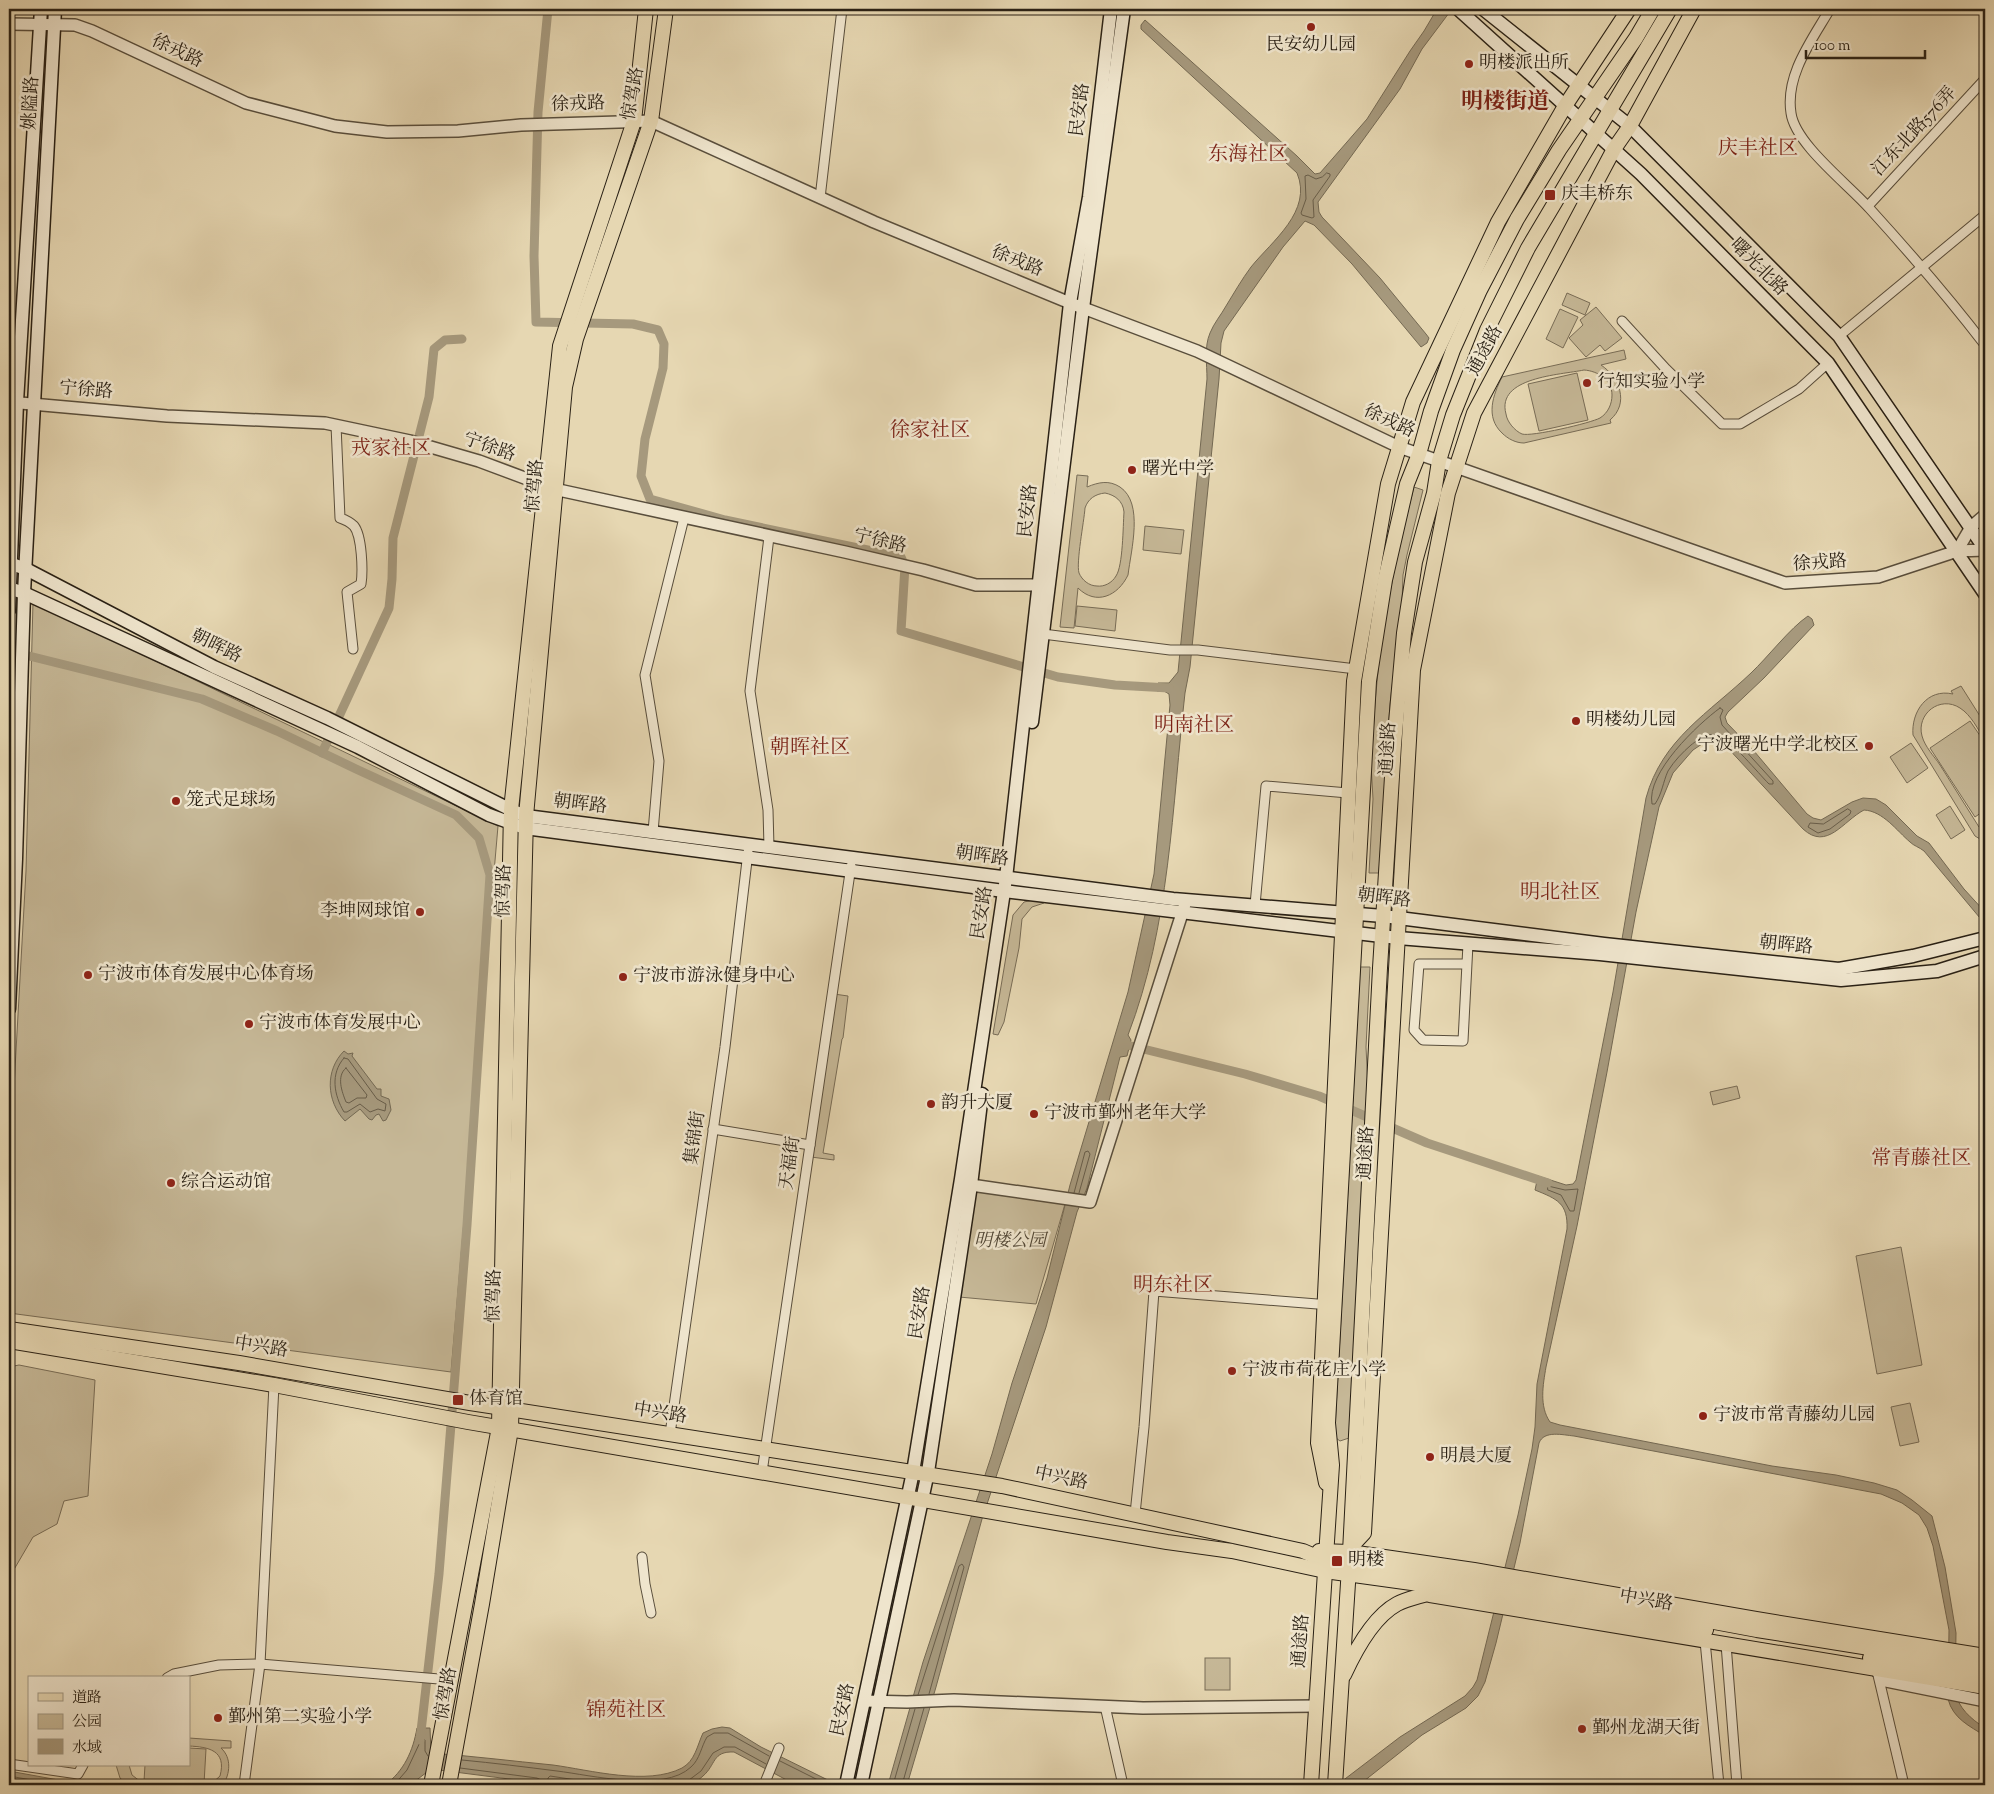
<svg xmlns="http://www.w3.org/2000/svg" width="1994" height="1794" viewBox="0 0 1994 1794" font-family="'Sorts Mill Goudy','Noto Serif SC',serif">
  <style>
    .green { fill: #c6b897; stroke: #786c56; fill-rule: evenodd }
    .water { fill: #a6997d; stroke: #746953 }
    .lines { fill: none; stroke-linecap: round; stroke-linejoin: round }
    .shore { stroke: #685d49; stroke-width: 1 }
    .canal { stroke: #a6997d; stroke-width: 9 }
    .minor-casing { stroke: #594e3c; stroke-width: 11 }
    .tertiary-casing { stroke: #594e3c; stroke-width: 14 }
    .secondary-casing { stroke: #2a2115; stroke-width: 15 }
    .primary-casing { stroke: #2a2115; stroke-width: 16 }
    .minor { stroke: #efe5cd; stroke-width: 9 }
    .tertiary { stroke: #efe5cd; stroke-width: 11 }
    .secondary { stroke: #efe5cd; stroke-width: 12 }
    .primary { stroke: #e6d7b2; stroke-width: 14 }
    .poi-dot { fill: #8f2418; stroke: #efe5cd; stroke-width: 2 }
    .labels { text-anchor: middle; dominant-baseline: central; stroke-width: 5; stroke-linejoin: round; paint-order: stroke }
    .poi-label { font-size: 18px; fill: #2a2115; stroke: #efe5cd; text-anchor: start }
    .street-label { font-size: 18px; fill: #2a2115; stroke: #efe5cd }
    .park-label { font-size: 18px; font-style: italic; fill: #514736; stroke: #efe5cd }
    .quarter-label { font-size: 20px; fill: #7a1f14; stroke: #efe5cd }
    .district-label { font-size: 22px; font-weight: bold; fill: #7a1f14; stroke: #efe5cd }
  </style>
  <rect width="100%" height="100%" fill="#e6d7b2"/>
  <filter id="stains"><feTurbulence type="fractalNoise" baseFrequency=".004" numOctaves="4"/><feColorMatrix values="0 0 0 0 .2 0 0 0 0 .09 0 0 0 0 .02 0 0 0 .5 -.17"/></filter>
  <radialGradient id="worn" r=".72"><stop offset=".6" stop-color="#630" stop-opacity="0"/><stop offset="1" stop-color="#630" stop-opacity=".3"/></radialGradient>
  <g class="green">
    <path d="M1567,293L1590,303L1585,315L1562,305Z"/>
    <path d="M1596,307L1622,338L1605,351L1600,345L1586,357L1569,338L1583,325L1580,320Z"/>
    <path d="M1560,309L1578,317L1563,348L1546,339Z"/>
    <path d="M1624,350L1626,359L1601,365C1619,377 1630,403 1610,420L1611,423L1524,443C1516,443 1508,439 1502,433C1485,417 1493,395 1502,377ZM1584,370C1598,371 1612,380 1612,395C1612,404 1608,413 1600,418C1591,423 1531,437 1522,434C1515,431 1507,422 1506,414C1496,377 1560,375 1584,370Z"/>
    <path d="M1577,373L1588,420L1539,431L1528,384Z"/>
    <path d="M1077,475L1088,476L1087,487C1099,482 1109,480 1120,487C1144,503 1131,550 1128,575C1118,596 1096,606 1078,588L1074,628L1060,627ZM1105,493C1115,495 1123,501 1124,512C1123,526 1123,566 1116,576C1112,583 1104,587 1097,586C1089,586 1082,580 1079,573C1076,562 1084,522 1085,508C1088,499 1095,494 1105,493Z"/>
    <path d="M1414,487L1423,490L1407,555L1403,575L1402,603L1390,704L1379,873H1369L1373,799L1371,764L1375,703L1380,651L1386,613L1399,546Z"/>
    <path d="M1145,526L1184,530L1181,554L1143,550Z"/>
    <path d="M33,602L498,826L451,1372L9,1313V1177L26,871Z"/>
    <path d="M1077,606L1117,610L1115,631L1075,626Z"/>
    <path d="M1961,686L1985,724V741C1978,729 1971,715 1960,708C1940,695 1916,714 1922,736C1925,747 1934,756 1940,765C1953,786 1966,806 1979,827L1985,832V842L1975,836L1913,735C1911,712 1927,688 1953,694L1951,691Z"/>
    <path d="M1970,721L1985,743V810L1975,817L1930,748Z"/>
    <path d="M1911,743L1928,768L1907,783L1890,757Z"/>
    <path d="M1950,806L1965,830L1951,839L1936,815Z"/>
    <path d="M1042,898L1044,903L1032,907L1022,919L1019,948L1004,1022L998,1035L993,1034L1013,915L1024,902Z"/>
    <path d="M1360,967H1370L1366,1047L1368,1088L1349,1438L1340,1441L1336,1438L1335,1429Z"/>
    <path d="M834,994L848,996L843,1038L842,1039L823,1153L834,1155V1160L811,1157Z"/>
    <path d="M1737,1086L1740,1098L1713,1105L1710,1092Z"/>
    <path d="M975,1190L1065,1204L1036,1304L959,1297Z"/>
    <path d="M1901,1247L1922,1365L1877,1374L1856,1256Z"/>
    <path d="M19,1365L95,1380L88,1496L64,1501L57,1524L33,1537L9,1578V1367Z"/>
    <path d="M1910,1403L1919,1442L1900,1446L1891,1407Z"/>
    <rect x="1205" y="1658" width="25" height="32"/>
    <path d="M189,1738L231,1741V1748H221C232,1758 230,1774 223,1785H210L220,1776C227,1750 208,1747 189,1746Z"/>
    <path d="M189,1748L206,1749L204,1784L144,1781L145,1765H189Z"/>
    <path d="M116,1765H129L132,1775L141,1782L190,1785H128L120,1778Z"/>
  </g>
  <g class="water">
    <path d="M1437,9H1452L1422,49L1400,89L1318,202L1319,212L1322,217L1380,278L1426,334L1429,338L1427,343L1421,347L1352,264L1314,225L1305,221L1283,247L1224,331L1221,343L1219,379L1190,667L1185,693C1172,807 1170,926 1128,1035L1131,1040L1127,1056L1120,1057L1087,1188L1077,1212L1046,1327L982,1519L936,1687L907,1785H888L923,1662L992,1454L1012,1383L1047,1278L1070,1185L1128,992L1154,874L1170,705L1169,694L1164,691H1157L1158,683H1169L1178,672L1207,379C1207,364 1204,347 1210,333C1214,323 1221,315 1226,306C1234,293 1242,279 1251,267C1272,241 1313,211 1297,173L1141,29V25L1145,20L1297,156L1315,174L1320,173L1367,119L1410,51L1424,31Z"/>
    <path d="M1808,616L1812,619L1814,625L1764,678L1728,712L1725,717L1727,723L1754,751L1807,814L1813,818L1821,820L1852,802L1863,798L1876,799L1886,805L1917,836L1929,843L1964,889L1985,912V924L1924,851C1919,847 1914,846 1910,842C1897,831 1883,811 1864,810C1843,821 1827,851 1803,829L1725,745L1717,740H1708L1693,750L1673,773L1659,807L1636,912L1607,1072L1577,1226L1546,1367C1543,1385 1539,1406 1550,1422L1560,1425L1772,1466L1836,1475L1874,1483L1897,1490L1912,1500L1932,1516L1945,1567L1956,1633L1955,1691C1958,1708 1971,1719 1985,1728V1736C1970,1726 1953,1719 1948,1699L1949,1630L1933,1546L1927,1528L1919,1515L1902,1503L1881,1494L1574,1436C1563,1435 1544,1430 1539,1443L1520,1543L1496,1643L1485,1682L1478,1696L1466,1708L1422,1735L1359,1785H1337L1400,1737L1465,1696L1473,1687L1477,1680L1518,1515L1532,1449L1535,1427L1537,1384L1567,1229C1568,1203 1557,1199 1535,1190L1538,1176L1566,1185L1573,1184L1576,1180L1613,992L1646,798C1662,739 1709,713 1751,673C1768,657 1790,628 1808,616Z"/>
    <path d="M344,1051L348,1054L353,1053L352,1056L377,1089H381V1096L389,1099L391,1110L386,1120L383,1121L379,1114L376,1115L372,1120L369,1119L360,1109L345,1121C326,1101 325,1070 344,1051Z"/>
    <path d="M722,1727L730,1728L761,1747L838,1785H796L734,1752C712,1751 716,1765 703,1776C699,1780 694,1782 689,1785H556L431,1769L410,1785H385C404,1771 413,1751 417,1728H430L431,1753C472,1756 512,1761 553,1765C590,1770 647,1786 682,1768C695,1761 697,1746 703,1733L712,1729Z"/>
    <path d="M9,1771L86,1785H9Z"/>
  </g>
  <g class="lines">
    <g class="shore">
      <path d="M1327,173L1330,174V176L1313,200L1314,217L1312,218L1302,215L1301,213L1306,199L1305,176L1308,175L1316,179L1322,177Z"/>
      <path d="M1720,708L1723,710L1720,717L1722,725L1773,781V784H1769C1758,773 1732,741 1719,736C1709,731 1699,739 1691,745C1683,752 1674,761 1668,771C1663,782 1662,794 1655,804H1652C1646,773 1698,724 1720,708Z"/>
      <path d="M1848,809L1851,811L1850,814L1830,829L1818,833L1808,827L1810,823L1823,824Z"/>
      <path d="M344,1058L348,1059L377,1099L386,1104L385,1111L378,1109L370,1112L360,1104L347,1112H344C334,1095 330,1074 344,1058Z"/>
      <path d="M346,1068L367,1095L366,1098H357L349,1103L346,1102C342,1092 336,1076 346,1068Z"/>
      <path d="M1548,1186L1565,1190L1578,1189L1574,1211H1570L1561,1195L1548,1190Z"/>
      <path d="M1074,1193L1085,1152L1088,1151L1090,1154L1079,1193"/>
      <path d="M918,1695L959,1566L962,1564L964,1567L929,1694"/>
      <path d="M462,1760C494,1763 525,1767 557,1771C590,1775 664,1793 691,1767C700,1759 701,1747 707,1737L714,1733H728L769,1756"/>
      <path d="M780,1761L828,1785"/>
      <path d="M460,1768L537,1778L541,1780L542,1785"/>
      <path d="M9,1776L60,1785"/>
      <path d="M394,1785L407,1770L422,1738L425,1740V1751L428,1756"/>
      <path d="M548,1785V1778L550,1776L609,1785"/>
      <path d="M688,1785L689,1780L701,1771L713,1753L724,1747H735L766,1764"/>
      <path d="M893,1785L915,1709"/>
      <path d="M902,1785L924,1708"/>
    </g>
    <g class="canal">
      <path d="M548,9L538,112L534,256L536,322L633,324L658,330L664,344L663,368L645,439L641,476L650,499L725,520L901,557L905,566L901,631L1058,677L1115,685L1169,688"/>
      <path d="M9,651L202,699L277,731L356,769L456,815L479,838L490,875L467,1225L439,1574L420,1740"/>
      <path d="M322,753L389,608L392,579L393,538L429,397L434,349L445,340L462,339"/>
      <path d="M1119,1043L1245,1074L1319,1096L1427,1143L1548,1183"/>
    </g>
    <g class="minor-casing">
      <g id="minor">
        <path d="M1830,9C1812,40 1785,75 1791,113C1795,144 1849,185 1870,209C1910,253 1949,298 1985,345"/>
        <path d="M820,198L842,9"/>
        <path d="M1868,206L1985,79"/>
        <path d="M1622,321L1666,369L1722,424H1740L1799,389L1828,363"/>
        <path d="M1839,336L1985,215"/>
        <path d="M336,425L340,518C346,520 350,522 354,526C362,536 363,571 361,584L347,592L353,649"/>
        <path d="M769,537L750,691L768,810L769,847"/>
        <path d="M1043,634L1170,650H1198L1356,669"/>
        <path d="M653,832L659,761L645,675L684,518"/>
        <path d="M1255,905L1266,786L1348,793"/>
        <path d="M1467,964H1419L1414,1030L1423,1040L1463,1041L1468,944"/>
        <path d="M713,1129L810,1145"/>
        <path d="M670,1434L725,1047L748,852"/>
        <path d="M762,1472L851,866"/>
        <path d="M1135,1514L1144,1427L1154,1291L1330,1305"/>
        <path d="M642,1557L645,1584L651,1613"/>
        <path d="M1705,1641L1719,1785"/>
        <path d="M1726,1644L1737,1785"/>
        <path d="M1877,1671L1904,1785"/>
        <path d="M167,1678L174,1674L219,1665L260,1664L451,1680"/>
        <path d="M1105,1706L1123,1785"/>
        <path d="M9,1764L78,1774L83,1765"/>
        <path d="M766,1780L779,1748"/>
        <path d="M244,1785L260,1664L274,1385"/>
      </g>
    </g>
    <g class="tertiary-casing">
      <g id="tertiary">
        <path d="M9,24L75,25L92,31L246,103L335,126L387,132L458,131L521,125L651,121L874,222L1070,303L1197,351L1399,447L1785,583L1878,577L1957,551L1985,550"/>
        <path d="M9,402L167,416L325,423L410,441L479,461L554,489L845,552L923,570L976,585H1039"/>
        <path d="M1957,551L1971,527L1985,515"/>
        <path d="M971,1185L1090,1202L1185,904"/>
        <path d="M1876,1670L1886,1681L1985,1701"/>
        <path d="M864,1701L907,1702L954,1700L1143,1708L1316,1706"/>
      </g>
    </g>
    <g class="secondary-casing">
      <g id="secondary">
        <path d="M1458,9L1641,174L1828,363L1985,594"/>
        <path d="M1483,9L1630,126L1839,336L1985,549"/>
        <path d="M9,563L26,569L214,667L327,718L511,810L526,816L1173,899L1383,916L1604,944L1839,969L1913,956L1985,938"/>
        <path d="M9,588L24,593L358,747L489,815L525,828L1004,891L1398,938L1600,954L1841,980L1937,971L1985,956"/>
        <path d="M9,610L17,402L41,9"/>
        <path d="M1032,722L1083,308L1124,9"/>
        <path d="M9,1009L16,859L24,593L55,9"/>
        <path d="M846,1785L913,1472L961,1179L1006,878L1070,303L1089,197L1111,9"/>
        <path d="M861,1785L928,1472L971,1185L982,1094"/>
      </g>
    </g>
    <g class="primary-casing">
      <g id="primary">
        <path d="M9,1329L239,1363L470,1403L1002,1486L1303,1551L1326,1561L1537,1589L1757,1630L1888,1651L1985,1665"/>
        <path d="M9,1341L274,1385L468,1422L1167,1542L1232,1551L1325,1571L1533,1600L1706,1630"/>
        <path d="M1326,1483L1318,1443L1354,681L1388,484L1413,402L1498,222L1565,106L1629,9"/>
        <path d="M1350,1548L1364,1533L1413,670L1448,493L1474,413L1614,149L1630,126L1694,9"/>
        <path d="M1319,1551L1350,1552L1474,1570L1756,1619L1985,1656"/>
        <path d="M1430,1595L1985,1687"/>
        <path d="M1870,1658L1985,1676"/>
        <path d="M1344,1675C1355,1651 1373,1617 1397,1604C1406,1599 1417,1597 1427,1594"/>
        <path d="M431,1785L499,1427L511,810L560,346L634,121L646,9"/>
        <path d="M449,1785L482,1604L511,1429L526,816L565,387L576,339L651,121L666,9"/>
        <path d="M1311,1785L1332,1465L1328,1423L1369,681L1385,580L1407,484L1419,454L1431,411L1453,350L1480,290L1517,219L1559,150L1636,38L1653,9"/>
        <path d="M1335,1785L1350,1552L1380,968L1394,745L1404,633L1415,562L1434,493L1439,461L1453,415L1487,330L1528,248L1670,9"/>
      </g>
    </g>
    <use href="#minor" class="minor"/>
    <use href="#tertiary" class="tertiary"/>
    <use href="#secondary" class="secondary"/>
    <use href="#primary" class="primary"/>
  </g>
  <g class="poi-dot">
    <circle cx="1311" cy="27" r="5"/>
    <circle cx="1469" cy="64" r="5"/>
    <rect x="1544" y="189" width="12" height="12" rx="2.5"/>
    <circle cx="1587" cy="383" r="5"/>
    <circle cx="1132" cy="470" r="5"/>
    <circle cx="1576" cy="721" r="5"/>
    <circle cx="1869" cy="746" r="5"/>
    <circle cx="176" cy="801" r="5"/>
    <circle cx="420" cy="912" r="5"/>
    <circle cx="88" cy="975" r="5"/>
    <circle cx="623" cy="977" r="5"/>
    <circle cx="249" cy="1024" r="5"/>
    <circle cx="931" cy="1104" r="5"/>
    <circle cx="1034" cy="1114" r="5"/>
    <circle cx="171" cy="1183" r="5"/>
    <circle cx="1232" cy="1371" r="5"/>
    <rect x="452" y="1394" width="12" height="12" rx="2.5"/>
    <circle cx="1703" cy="1416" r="5"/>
    <circle cx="1430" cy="1457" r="5"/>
    <rect x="1331" y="1555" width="12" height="12" rx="2.5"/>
    <circle cx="218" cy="1718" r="5"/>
    <circle cx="1582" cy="1729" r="5"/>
  </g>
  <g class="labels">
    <g class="poi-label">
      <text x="1311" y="46" text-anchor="middle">民安幼儿园</text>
      <text x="1479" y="64">明楼派出所</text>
      <text x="1561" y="195">庆丰桥东</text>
      <text x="1597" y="383">行知实验小学</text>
      <text x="1142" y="470">曙光中学</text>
      <text x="1586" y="721">明楼幼儿园</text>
      <text x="1859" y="746" text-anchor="end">宁波曙光中学北校区</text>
      <text x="186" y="801">笼式足球场</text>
      <text x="410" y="912" text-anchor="end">李坤网球馆</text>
      <text x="98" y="975">宁波市体育发展中心体育场</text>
      <text x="633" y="977">宁波市游泳健身中心</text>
      <text x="259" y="1024">宁波市体育发展中心</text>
      <text x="941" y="1104">韵升大厦</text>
      <text x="1044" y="1114">宁波市鄞州老年大学</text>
      <text x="181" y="1183">综合运动馆</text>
      <text x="1242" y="1371">宁波市荷花庄小学</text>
      <text x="469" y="1400">体育馆</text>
      <text x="1713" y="1416">宁波市常青藤幼儿园</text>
      <text x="1440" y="1457">明晨大厦</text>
      <text x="1348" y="1561">明楼</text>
      <text x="228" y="1718">鄞州第二实验小学</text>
      <text x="1592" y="1729">鄞州龙湖天街</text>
    </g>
    <g class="street-label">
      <text transform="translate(177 52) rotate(25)">徐戎路</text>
      <text transform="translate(634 94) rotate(-80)">惊驾路</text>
      <text transform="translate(32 103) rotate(-87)">姚隘路</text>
      <text transform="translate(578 105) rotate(-2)">徐戎路</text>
      <text transform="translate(1081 110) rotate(-83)">民安路</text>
      <text transform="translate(1915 132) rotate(-47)">江东北路576弄</text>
      <text transform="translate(1017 262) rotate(22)">徐戎路</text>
      <text transform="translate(1758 268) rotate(45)">曙光北路</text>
      <text transform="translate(1486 351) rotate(-62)">通途路</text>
      <text transform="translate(86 391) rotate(5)">宁徐路</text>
      <text transform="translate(1389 422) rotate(25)">徐戎路</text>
      <text transform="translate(489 448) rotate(19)">宁徐路</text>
      <text transform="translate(536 486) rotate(-85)">惊驾路</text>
      <text transform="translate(1029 511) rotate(-84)">民安路</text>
      <text transform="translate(880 542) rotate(13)">宁徐路</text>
      <text transform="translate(1820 564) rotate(-4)">徐戎路</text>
      <text transform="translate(216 647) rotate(26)">朝晖路</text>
      <text transform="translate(1389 749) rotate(-87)">通途路</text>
      <text transform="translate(580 805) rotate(7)">朝晖路</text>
      <text transform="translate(982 857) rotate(8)">朝晖路</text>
      <text transform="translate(505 891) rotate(-89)">惊驾路</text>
      <text transform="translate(1384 899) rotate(7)">朝晖路</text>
      <text transform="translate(983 913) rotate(-81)">民安路</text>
      <text transform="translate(1786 946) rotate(6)">朝晖路</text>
      <text transform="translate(696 1138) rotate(-82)">集锦街</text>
      <text transform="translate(1367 1153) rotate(-87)">通途路</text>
      <text transform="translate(791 1163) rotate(-82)">天福街</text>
      <text transform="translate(495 1296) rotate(-89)">惊驾路</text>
      <text transform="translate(921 1313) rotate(-81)">民安路</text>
      <text transform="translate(261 1348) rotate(9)">中兴路</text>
      <text transform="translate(660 1414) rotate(9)">中兴路</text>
      <text transform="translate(1061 1479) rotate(12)">中兴路</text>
      <text transform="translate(1646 1601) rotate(10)">中兴路</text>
      <text transform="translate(1302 1641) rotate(-86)">通途路</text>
      <text transform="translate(447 1694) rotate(-80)">惊驾路</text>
      <text transform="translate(844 1710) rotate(-78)">民安路</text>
    </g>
    <g class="park-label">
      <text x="1010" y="1242">明楼公园</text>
    </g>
    <g class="quarter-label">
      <text x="1758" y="149">庆丰社区</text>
      <text x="1248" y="155">东海社区</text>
      <text x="930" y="431">徐家社区</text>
      <text x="391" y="449">戎家社区</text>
      <text x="1194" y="726">明南社区</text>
      <text x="810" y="748">朝晖社区</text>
      <text x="1560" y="893">明北社区</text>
      <text x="1921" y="1159">常青藤社区</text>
      <text x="1173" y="1286">明东社区</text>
      <text x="626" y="1711">锦苑社区</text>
    </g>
    <g class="district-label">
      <text x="1505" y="103">明楼街道</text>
    </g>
  </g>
  <rect width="1994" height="1794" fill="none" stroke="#e6d7b2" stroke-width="30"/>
  <rect x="10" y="10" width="1974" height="1774" fill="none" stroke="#2a2115" stroke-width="2.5"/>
  <rect x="15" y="15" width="1964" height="1764" fill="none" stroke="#2a2115"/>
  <rect x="28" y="1676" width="162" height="90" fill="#efe5cd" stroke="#a09783"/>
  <rect x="38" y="1693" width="25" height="8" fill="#e6d7b2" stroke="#a09783"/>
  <text x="72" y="1702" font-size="15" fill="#2a2115">道路</text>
  <rect x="38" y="1714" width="25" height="15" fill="#c6b897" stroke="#a09783"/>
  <text x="72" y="1726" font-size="15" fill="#2a2115">公园</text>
  <rect x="38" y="1739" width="25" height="15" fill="#a6997d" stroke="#a09783"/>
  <text x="72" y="1752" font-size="15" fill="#2a2115">水域</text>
  <path d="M1806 50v8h119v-8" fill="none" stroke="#2a2115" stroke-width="2.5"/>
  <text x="1814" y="50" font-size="15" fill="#2a2115" stroke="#efe5cd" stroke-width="4" paint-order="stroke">100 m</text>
  <rect width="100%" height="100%" filter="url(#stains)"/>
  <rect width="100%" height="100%" fill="url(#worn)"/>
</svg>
